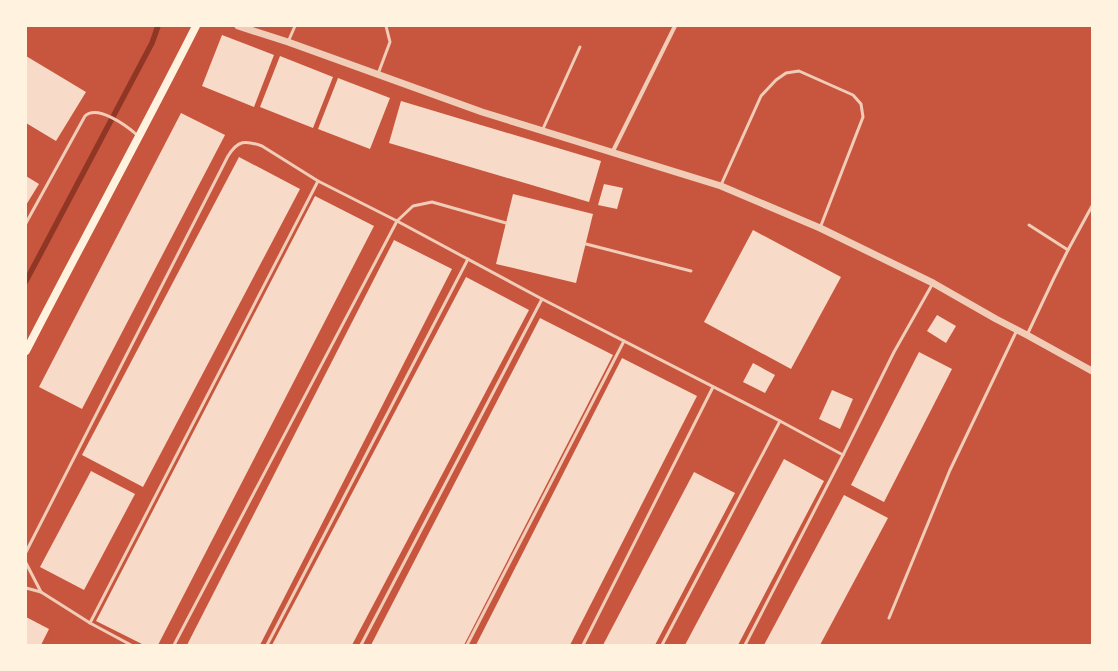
<svg xmlns="http://www.w3.org/2000/svg" width="1118" height="671" viewBox="0 0 1118 671" font-family="'Public Sans',sans-serif">
  <style>
    .lines { fill: none; stroke-linecap: round; stroke-linejoin: round }
    .stream { stroke: #8f3625; stroke-width: 5.5 }
    .building { fill: #f7dbc8 }
    .service { stroke: #f1ccb7; stroke-width: 3 }
    .minor { stroke: #f1ccb7; stroke-width: 4 }
    .tertiary { stroke: #f1ccb7; stroke-width: 7 }
    .secondary { stroke: #fff3e0; stroke-width: 8 }
  </style>
  <rect width="100%" height="100%" fill="#c8553d"/>
  <g class="lines">
    <path class="stream" d="M26,281L152,43L158,26"/>
  </g>
  <g class="building">
    <path d="M222,35L274,55L254,107L202,86Z"/>
    <path d="M26,56L86,92L56,141L26,123Z"/>
    <path d="M280,56L333,77L313,128L260,107Z"/>
    <path d="M338,78L390,98L370,149L318,129Z"/>
    <path d="M401,101L601,161L589,202L389,143Z"/>
    <path d="M181,113L225,135L82,409L39,387Z"/>
    <path d="M239,157L300,189L143,487L82,455Z"/>
    <path d="M26,176L39,184L26,205Z"/>
    <path d="M604,184L623,188L617,209L598,205Z"/>
    <path d="M513,194L593,214L576,283L496,264Z"/>
    <path d="M315,196L374,226L158,645H144L96,621Z"/>
    <path d="M753,230L841,277L791,369L704,322Z"/>
    <path d="M394,240L452,269L260,645H187Z"/>
    <path d="M466,277L529,310L352,645H272Z"/>
    <path d="M937,315L956,326L946,343L927,331Z"/>
    <path d="M540,318L613,355L464,645H371Z"/>
    <path d="M919,352L952,369L884,502L851,485Z"/>
    <path d="M622,358L697,396L570,645H476Z"/>
    <path d="M753,363L775,375L765,393L743,382Z"/>
    <path d="M832,390L853,399L840,429L819,419Z"/>
    <path d="M784,459L824,481L738,645H685Z"/>
    <path d="M91,471L135,494L84,590L40,567Z"/>
    <path d="M694,472L735,493L655,645H603Z"/>
    <path d="M844,495L888,518L820,645H764Z"/>
    <path d="M26,617L49,629L41,645H26Z"/>
  </g>
  <g class="lines">
    <g class="service">
      <path d="M288,42L295,26"/>
      <path d="M378,74L390,42L386,26"/>
      <path d="M542,131L580,47"/>
      <path d="M721,185L761,96L776,80L786,73L799,71L853,95L861,104L863,117L820,228"/>
      <path d="M26,223L85,116C97,104 127,126 137,135"/>
      <path d="M586,244L691,271"/>
      <path d="M1068,250L1092,206"/>
      <path d="M1027,335L1054,278L1068,250L1029,225"/>
      <path d="M26,552L228,156C238,140 245,140 262,146L318,181L397,221L542,299L780,421L843,455"/>
      <path d="M26,563L41,592"/>
      <path d="M26,588L41,592L90,623L131,645"/>
      <path d="M889,618L950,470L1017,330"/>
      <path d="M90,623L318,181"/>
      <path d="M174,645L397,221L413,206L432,202L506,223"/>
      <path d="M267,645L468,259"/>
      <path d="M361,645L542,299"/>
      <path d="M467,645L624,341"/>
      <path d="M583,645L713,387"/>
      <path d="M662,645L780,421"/>
      <path d="M745,645L843,455L894,352L933,283"/>
    </g>
    <path class="minor" d="M612,153L675,26"/>
    <path class="tertiary" d="M238,26L288,42L482,112L721,186L820,228L933,283L996,319L1027,335L1092,371"/>
    <path class="secondary" d="M26,351C82,242 141,135 196,26"/>
  </g>
  <rect width="1118" height="671" fill="none" stroke="#fff3e0" stroke-width="54"/>
</svg>
